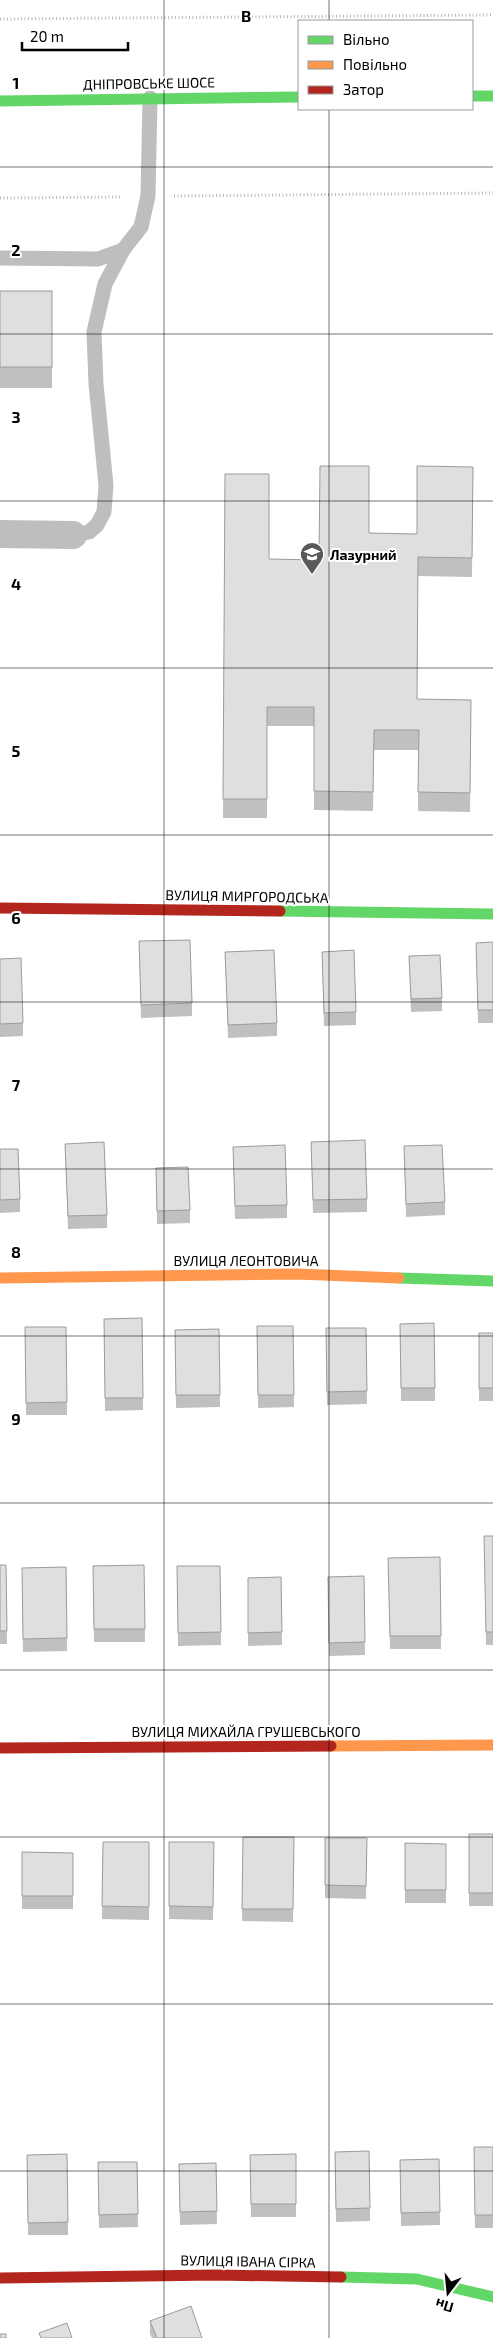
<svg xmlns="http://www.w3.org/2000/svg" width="493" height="2338" viewBox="0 0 493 2338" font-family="'Exo 2',sans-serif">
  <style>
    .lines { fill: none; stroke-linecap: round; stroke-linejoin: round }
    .path { stroke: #b9b9b9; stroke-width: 3; stroke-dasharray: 1 2.5; stroke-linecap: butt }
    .lane { stroke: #bebebe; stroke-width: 15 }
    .street { stroke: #bebebe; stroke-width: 28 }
    .fast { stroke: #63d668; stroke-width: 11 }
    .slow { stroke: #ff974d; stroke-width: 11 }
    .jam { stroke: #b3261e; stroke-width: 11 }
    .wall { fill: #c0c0c0 }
    .building { fill: #dfdfdf; stroke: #9c9c9c }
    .grid { fill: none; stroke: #000; stroke-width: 1; stroke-opacity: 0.55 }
    .labels { text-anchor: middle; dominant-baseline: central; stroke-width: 4; stroke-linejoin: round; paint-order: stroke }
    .street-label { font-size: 14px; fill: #000; stroke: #fff }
    .poi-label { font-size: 14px; font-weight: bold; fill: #000; stroke: #fff; text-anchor: start }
    .grid-label { font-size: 16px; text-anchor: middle; font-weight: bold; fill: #000; stroke: #fff; stroke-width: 4; stroke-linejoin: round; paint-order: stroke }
  </style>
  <rect width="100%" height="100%" fill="#fff"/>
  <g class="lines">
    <g class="path">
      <path d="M0,19L493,15"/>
      <path d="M174,196L493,193"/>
      <path d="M0,198L122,197"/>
    </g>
    <g class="lane">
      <path d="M0,258L98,259L123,250"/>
      <path d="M73,535L89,532L97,525L104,512L106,485L96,384L94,332L105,284L123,250L141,227L148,196L150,98"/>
    </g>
    <path class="street" d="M0,534L73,535"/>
    <g class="fast">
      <path d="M472,96H493"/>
      <path d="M0,101L299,97"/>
      <path d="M280,911L493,914"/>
      <path d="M399,1278L493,1281"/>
      <path d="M341,2277L417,2279L493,2297"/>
    </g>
    <g class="slow">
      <path d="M0,1278L297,1274L399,1278"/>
      <path d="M331,1746L493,1745"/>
    </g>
    <g class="jam">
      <path d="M0,908L280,911"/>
      <path d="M0,1748L331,1746"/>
      <path d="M0,2278L216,2275L341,2277"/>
    </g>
  </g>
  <g class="wall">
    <rect x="0" y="291" width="52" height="97"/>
    <path d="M473,467L472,577L418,576L417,699L471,700L470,812L418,811V750H374L373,811L314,810V726H267V818H223L225,474L269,559L319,560L369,533L417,534Z"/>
    <path d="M139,941L192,1003V1016L141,1018Z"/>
    <path d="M493,942V1023H478L476,943Z"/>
    <path d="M225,952L277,1023V1036L228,1038Z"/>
    <path d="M322,952L356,1012V1025L324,1026Z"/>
    <path d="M409,956L442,998V1011L411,1012Z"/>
    <path d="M0,959L23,1023V1036L0,1037Z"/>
    <path d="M311,1142L367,1199V1212L313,1213Z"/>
    <path d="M65,1144L107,1215V1228L68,1229Z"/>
    <path d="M404,1146L445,1202V1215L406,1217Z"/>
    <path d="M233,1147L287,1205V1218L235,1219Z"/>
    <path d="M0,1149L20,1199V1212L0,1213Z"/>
    <path d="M156,1168L190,1210V1223L157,1224Z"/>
    <path d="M142,1318L143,1410L105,1411L104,1319Z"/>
    <path d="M434,1323L435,1401H401L400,1324Z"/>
    <path d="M257,1326H293L294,1407L258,1408Z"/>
    <path d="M25,1327H66L67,1415H26Z"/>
    <path d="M326,1328H366L367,1404L327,1405Z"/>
    <path d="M219,1329L220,1407L176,1408L175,1330Z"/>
    <rect x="479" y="1333" width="14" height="68"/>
    <path d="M484,1536H493V1645H486Z"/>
    <path d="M440,1557L441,1649H390L388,1558Z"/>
    <path d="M0,1565H6L7,1644H0Z"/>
    <path d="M144,1565L145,1642H94L93,1566Z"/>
    <path d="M177,1566H220L221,1645L178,1646Z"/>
    <path d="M66,1567L67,1651L23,1652L22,1568Z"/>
    <path d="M364,1576L365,1655L329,1656L328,1577Z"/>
    <path d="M281,1577L282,1645L248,1646V1578Z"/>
    <rect x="469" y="1834" width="24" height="72"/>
    <path d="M243,1837H294L293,1922L242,1921Z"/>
    <path d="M325,1838H367L366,1899L325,1898Z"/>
    <path d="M103,1842H149V1920L102,1919Z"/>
    <path d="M169,1842H214L213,1920L169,1919Z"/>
    <path d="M405,1843L446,1844V1903H405Z"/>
    <path d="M22,1852L73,1853V1909H22Z"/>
    <path d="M474,2147H493V2228H475Z"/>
    <path d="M369,2151L370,2221L336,2222L335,2152Z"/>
    <path d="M67,2154L68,2235H28L27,2155Z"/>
    <path d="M296,2154V2217H251L250,2155Z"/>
    <path d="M439,2159L440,2225L401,2226L400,2160Z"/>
    <path d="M98,2162H137L138,2227L99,2228Z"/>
    <path d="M216,2163L217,2224L180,2225L179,2164Z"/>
    <path d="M150,2321L202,2338H152L150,2334Z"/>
  </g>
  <g class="building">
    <rect x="0" y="291" width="52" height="76"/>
    <path d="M320,466H369V533L417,534V466L473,467L472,558L418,557L417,699L471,700L470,793L418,792L419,730H374L373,792L314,791V707H267V799H223L225,474H269V559L319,560Z"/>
    <path d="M190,940L192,1003L141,1005L139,941Z"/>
    <path d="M493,942V1010H478L476,943Z"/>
    <path d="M274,950L277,1023L228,1025L225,952Z"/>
    <path d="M354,950L356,1012L324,1013L322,952Z"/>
    <path d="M440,955L442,998L411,999L409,956Z"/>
    <path d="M21,958L23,1023L0,1024V959Z"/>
    <path d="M365,1140L367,1199L313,1200L311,1142Z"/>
    <path d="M104,1142L107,1215L68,1216L65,1144Z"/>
    <path d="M285,1145L287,1205L235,1206L233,1147Z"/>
    <path d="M442,1145L445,1202L406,1204L404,1146Z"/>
    <path d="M0,1149H18L20,1199L0,1200Z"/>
    <path d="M188,1167L190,1210L157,1211L156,1168Z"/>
    <path d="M142,1318L143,1398H105L104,1319Z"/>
    <path d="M434,1323L435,1388H401L400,1324Z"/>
    <path d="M257,1326H293L294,1395H258Z"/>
    <path d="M25,1327H66L67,1402L26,1403Z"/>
    <path d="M326,1328H366L367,1391L327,1392Z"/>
    <path d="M219,1329L220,1395H176L175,1330Z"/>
    <rect x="479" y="1333" width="14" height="55"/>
    <path d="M484,1536H493V1632H486Z"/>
    <path d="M440,1557L441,1636H390L388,1558Z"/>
    <path d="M0,1565H6L7,1631H0Z"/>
    <path d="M144,1565L145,1629H94L93,1566Z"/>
    <path d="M177,1566H220L221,1632L178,1633Z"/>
    <path d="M66,1567L67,1638L23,1639L22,1568Z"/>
    <path d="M364,1576L365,1642L329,1643L328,1577Z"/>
    <path d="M281,1577L282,1632L248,1633V1578Z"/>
    <rect x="469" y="1834" width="24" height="59"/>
    <path d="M243,1837H294L293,1909H242Z"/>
    <path d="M325,1838H367L366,1886L325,1885Z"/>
    <path d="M103,1842H149V1907L102,1906Z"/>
    <path d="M169,1842H214L213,1907L169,1906Z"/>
    <path d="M405,1843L446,1844V1890H405Z"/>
    <path d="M22,1852L73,1853V1896H22Z"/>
    <path d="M474,2147H493V2215H475Z"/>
    <path d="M369,2151L370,2208L336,2209L335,2152Z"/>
    <path d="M67,2154L68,2222L28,2223L27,2155Z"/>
    <path d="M296,2154V2204H251L250,2155Z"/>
    <path d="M439,2159L440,2212L401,2213L400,2160Z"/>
    <path d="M98,2162H137L138,2214L99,2215Z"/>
    <path d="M216,2163L217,2211L180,2212L179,2164Z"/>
    <path d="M191,2306L202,2338H157L150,2321Z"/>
    <path d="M67,2323L72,2338H41L39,2333Z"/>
    <rect x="0" y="2334" width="6" height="4"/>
  </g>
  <path class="grid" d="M164,0V2338M329,0V21M329,109V2338M0,167H493M0,334H493M0,501H493M0,668H493M0,835H493M0,1002H493M0,1169H493M0,1336H493M0,1503H493M0,1670H493M0,1837H493M0,2004H493M0,2171H493"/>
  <defs>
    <g id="school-pin" transform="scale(1.25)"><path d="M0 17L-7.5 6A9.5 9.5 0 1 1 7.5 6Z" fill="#595959" stroke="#fff"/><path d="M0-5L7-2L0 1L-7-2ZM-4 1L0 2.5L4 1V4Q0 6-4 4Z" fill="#fff"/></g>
  </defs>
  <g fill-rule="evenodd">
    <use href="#school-pin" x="312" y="554"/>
  </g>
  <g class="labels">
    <g class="street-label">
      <text transform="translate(149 83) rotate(-1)">ДНІПРОВСЬКЕ ШОСЕ</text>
      <text transform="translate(247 896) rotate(1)">ВУЛИЦЯ МИРГОРОДСЬКА</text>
      <text x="246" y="1260">ВУЛИЦЯ ЛЕОНТОВИЧА</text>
      <text x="246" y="1731">ВУЛИЦЯ МИХАЙЛА ГРУШЕВСЬКОГО</text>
      <text transform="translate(248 2261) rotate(1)">ВУЛИЦЯ ІВАНА СІРКА</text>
    </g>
    <g class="poi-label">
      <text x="330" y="554">Лазурний</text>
    </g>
  </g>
  <g class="grid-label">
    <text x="246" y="22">B</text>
    <text x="16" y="89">1</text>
    <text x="16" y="256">2</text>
    <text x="16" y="423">3</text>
    <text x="16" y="590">4</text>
    <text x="16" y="757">5</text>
    <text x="16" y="924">6</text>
    <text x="16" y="1091">7</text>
    <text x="16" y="1258">8</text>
    <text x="16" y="1425">9</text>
  </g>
  <rect x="298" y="20" width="175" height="90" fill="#ffffff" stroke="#999999"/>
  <rect x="308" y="36" width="25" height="8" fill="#63d668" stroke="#999999"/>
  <text x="343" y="45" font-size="15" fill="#000000">Вільно</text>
  <rect x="308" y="61" width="25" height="8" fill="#ff974d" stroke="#999999"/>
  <text x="343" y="70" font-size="15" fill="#000000">Повільно</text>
  <rect x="308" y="86" width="25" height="8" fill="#b3261e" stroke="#999999"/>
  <text x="343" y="95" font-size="15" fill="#000000">Затор</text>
  <g transform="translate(448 2293) rotate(196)" stroke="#ffffff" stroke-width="4" paint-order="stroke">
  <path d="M0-4L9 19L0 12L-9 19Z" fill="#000000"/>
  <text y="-8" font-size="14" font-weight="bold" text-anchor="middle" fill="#000000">Пн</text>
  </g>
  <path d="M22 42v8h106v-8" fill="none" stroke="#000000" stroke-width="2.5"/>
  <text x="30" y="42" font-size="15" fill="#000000" stroke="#ffffff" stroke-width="4" paint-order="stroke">20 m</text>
</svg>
